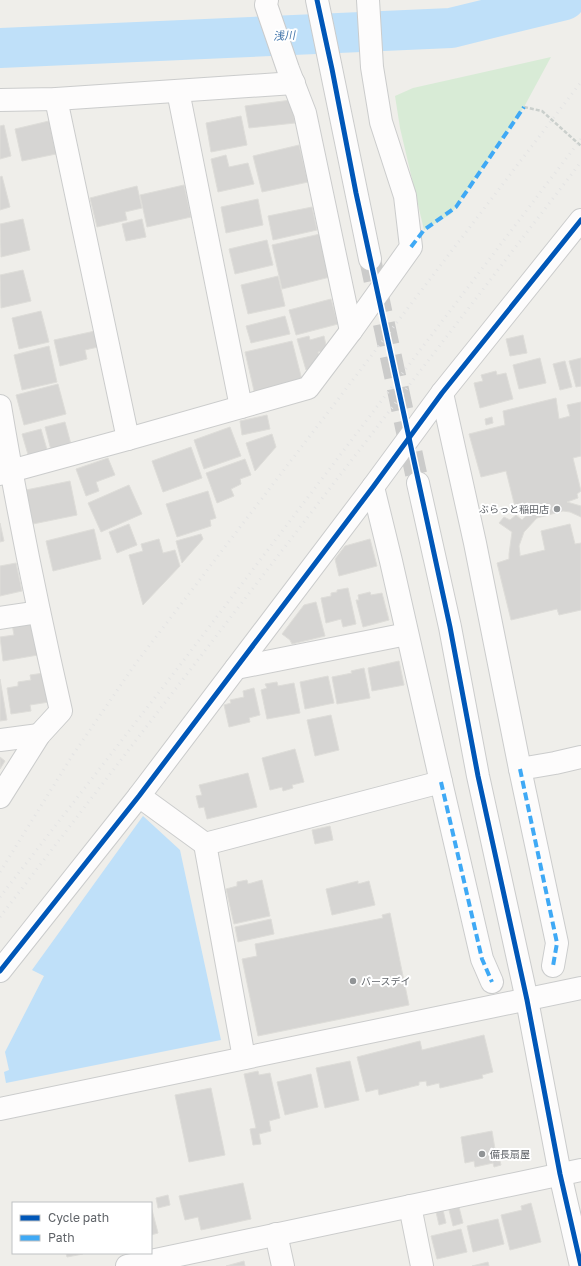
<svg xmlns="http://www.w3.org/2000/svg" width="581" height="1266" viewBox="0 0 581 1266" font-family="'Golos Text','Noto Sans JP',sans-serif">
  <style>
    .green { fill: #d8ebd6 }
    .water { fill: #bfe0f9 }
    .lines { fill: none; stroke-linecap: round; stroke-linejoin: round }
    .river { stroke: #bfe0f9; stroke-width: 40 }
    .building { fill: #d6d5d3; stroke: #deddd9 }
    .minor-tunnel { stroke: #cbcbca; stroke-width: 22; stroke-dasharray: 22 11; stroke-linecap: butt }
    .minor-casing { stroke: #cbcccc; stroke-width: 24 }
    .path { stroke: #cacfcc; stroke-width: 2.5; stroke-dasharray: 4 2; stroke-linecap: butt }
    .minor { stroke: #fdfcfc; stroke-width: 22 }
    .rail { stroke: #e4e4e4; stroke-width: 3; stroke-dasharray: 1 5; stroke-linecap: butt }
    .quiet { stroke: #3fa9f5; stroke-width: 4; stroke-dasharray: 8 4; stroke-linecap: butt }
    .cycleway-casing { stroke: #fff; stroke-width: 8 }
    .cycleway { stroke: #0057b8; stroke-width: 5 }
    .poi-dot { fill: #919496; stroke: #fff; stroke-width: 1.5 }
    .labels { text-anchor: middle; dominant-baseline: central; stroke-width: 4; stroke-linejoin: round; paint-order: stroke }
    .poi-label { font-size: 10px; fill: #5f6368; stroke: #fff; text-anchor: start }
    .water-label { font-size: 11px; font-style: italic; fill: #4174aa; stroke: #fff }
  </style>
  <rect width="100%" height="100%" fill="#efeeea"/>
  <path class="green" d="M551,57L524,107L451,214L424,230L400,128L395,96L413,88Z"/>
  <path class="water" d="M143,816L180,850L221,1040L6,1083L4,1072L9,1070L5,1052L44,976L32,970Z"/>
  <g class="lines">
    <path class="river" d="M0,48L451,28L565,0"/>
  </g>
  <g class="building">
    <path d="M291,100L295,123L249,128L245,106Z"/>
    <path d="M241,116L247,145L211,152L206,123Z"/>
    <path d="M49,121L56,154L22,161L15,129Z"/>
    <path d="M4,125L11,156L0,159V126Z"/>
    <path d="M299,145L308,182L262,192L253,156Z"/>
    <path d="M226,155L229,167L248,163L254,184L218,192L211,159Z"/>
    <path d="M2,176L10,207L0,210V177Z"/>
    <path d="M184,185L191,217L147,227L140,195Z"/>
    <path d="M137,186L142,208L125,212L127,220L97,227L90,198Z"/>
    <path d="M258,199L263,225L226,233L221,207Z"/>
    <path d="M312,207L317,230L273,240L268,216Z"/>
    <path d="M23,219L30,250L1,257L0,224Z"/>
    <path d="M142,219L146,237L126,241L122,224Z"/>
    <path d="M320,234L330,277L282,289L272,245Z"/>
    <path d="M267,240L273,265L235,274L229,249Z"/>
    <path d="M23,270L31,301L1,308L0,275Z"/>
    <path d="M278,276L285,306L248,314L241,285Z"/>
    <path d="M331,299L338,324L296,335L289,310Z"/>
    <path d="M41,311L49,342L19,349L12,318Z"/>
    <path d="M285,316L290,334L251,343L246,326Z"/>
    <path d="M95,331L98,347L85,350L87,359L60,366L54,340Z"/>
    <path d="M523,335L527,353L510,356L506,339Z"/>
    <path d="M309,336L310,340L324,336L327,350L318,352L320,361L315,368L306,370L297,339Z"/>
    <path d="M292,341L303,384L255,395L245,352Z"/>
    <path d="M49,346L57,382L22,390L14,355Z"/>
    <path d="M540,358L546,383L519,389L513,365Z"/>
    <path d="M581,358V386L576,387L569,361Z"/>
    <path d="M565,361L572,387L560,390L553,364Z"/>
    <path d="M496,371L497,375L506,373L513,399L480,408L474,383L483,381L481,375Z"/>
    <path d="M58,384L66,414L24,425L16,395Z"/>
    <path d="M556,398L559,419L570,416L567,405L581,402V456L573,458L581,491L577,494L578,498L567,502L581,506V517L570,512L563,511L537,518L524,532L519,546L520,554V556L545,550L541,531L570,524L575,544L581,543V610L559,615L557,609L511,620L497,563L509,559V554L512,532L499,523L504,517L510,520L516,515L522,520L534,507L523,510L521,505L515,507L506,471L481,477L469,434L505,425L503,411Z"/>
    <path d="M267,415L270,429L242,435L240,421Z"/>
    <path d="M492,417L493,423L486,425L485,419Z"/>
    <path d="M65,422L72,448L52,454L45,427Z"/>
    <path d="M230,427L241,456L204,469L194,440Z"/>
    <path d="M41,429L48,453L29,458L22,434Z"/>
    <path d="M272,434L276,447L255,471L246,443Z"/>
    <path d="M191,447L202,478L163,492L152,461Z"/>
    <path d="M108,458L115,475L96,482L99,491L86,496L76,469Z"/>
    <path d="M245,459L251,475L240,479L241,484L231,489L234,496L217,503L206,473Z"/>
    <path d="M70,481L77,515L33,524L26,490Z"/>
    <path d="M129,485L142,514L101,532L88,503Z"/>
    <path d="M208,491L216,518L210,520L211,526L177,537L166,504Z"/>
    <path d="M0,523L4,541L0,542Z"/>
    <path d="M129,524L137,545L117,553L109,532Z"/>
    <path d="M94,529L101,559L53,571L46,541Z"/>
    <path d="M201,534L203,539L182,563L176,541Z"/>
    <path d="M159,539L163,553L175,550L180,566L143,605L129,555L143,551L141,544Z"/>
    <path d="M370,539L377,566L339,576L335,559L345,546Z"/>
    <path d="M16,563L22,591L0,596V566Z"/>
    <path d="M348,588L356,624L343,627L341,619L326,623L321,598L331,596V593L337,592V590Z"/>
    <path d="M370,592L371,595L382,593L389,620L363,627L356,600H359L358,595Z"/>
    <path d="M316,602L325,636L292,644L290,640L282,634L304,605Z"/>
    <path d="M32,621L38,655L3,661L0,637L14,635L12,624Z"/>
    <path d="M399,661L404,685L372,691L368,668Z"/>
    <path d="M364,668L370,698L337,704L332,677L352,673L351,671Z"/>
    <path d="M44,673L49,702L30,705L31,711L11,714L7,688L18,686V682L31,680L30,675Z"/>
    <path d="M328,676L334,703L305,709L300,682Z"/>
    <path d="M0,679L7,720L0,721Z"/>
    <path d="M277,682L278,686L294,683L300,713L267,719L261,690L267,688L265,684Z"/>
    <path d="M254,688L260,715L249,718L250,722L229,727L224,705L231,703L230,700L244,697L243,691Z"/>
    <path d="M331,715L339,750L315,756L307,720Z"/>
    <path d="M295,749L304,782L292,785L293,788L283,791L282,787L270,790L262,758Z"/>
    <path d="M0,757L5,761L0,769Z"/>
    <path d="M248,773L257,807L207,819L204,807L199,808L196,796L202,795L199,785Z"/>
    <path d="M330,826L333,840L315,844L312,830Z"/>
    <path d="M247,880L248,884L262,880L270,916L234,924L226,889L237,886V882Z"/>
    <path d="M358,881V884L369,881L375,905L332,915L326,889Z"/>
    <path d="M390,913L409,1005L258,1036L242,959L257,956L255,944L383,918L382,915Z"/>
    <path d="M271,919L274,934L238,942L235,927Z"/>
    <path d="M484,1035L493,1072L482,1075L483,1078L440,1088L439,1083L427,1086L426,1081L419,1082V1085L379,1095L378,1089L366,1092L357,1057L420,1041L422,1050Z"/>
    <path d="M350,1061L359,1100L325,1108L316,1068Z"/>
    <path d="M258,1071L259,1075L270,1073L280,1118L269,1121L271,1131L259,1134L261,1144L253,1145L250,1129L256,1128L244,1074Z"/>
    <path d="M311,1074L318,1107L285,1115L277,1082Z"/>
    <path d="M211,1088L225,1155L189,1162L175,1095Z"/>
    <path d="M492,1131L497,1161H500L501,1165L494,1167L493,1163L475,1167L474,1161L465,1163L461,1137Z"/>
    <path d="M243,1183L251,1219L201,1230L198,1217L185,1220L179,1196Z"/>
    <path d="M168,1195L170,1205L158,1208L156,1198Z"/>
    <path d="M531,1203L541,1242L510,1250L501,1215L522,1210L521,1206Z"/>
    <path d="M151,1206L158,1233L151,1235Z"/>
    <path d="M459,1207L463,1223L453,1226L449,1210Z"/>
    <path d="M443,1210L446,1223L439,1225L436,1212Z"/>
    <path d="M498,1219L504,1244L473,1252L467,1226Z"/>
    <path d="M461,1229L467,1252L437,1259L431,1236Z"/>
    <path d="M66,1253H83V1254L67,1257Z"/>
    <path d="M244,1261L245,1266H226Z"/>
    <path d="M488,1262L489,1266H472Z"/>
  </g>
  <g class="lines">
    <path class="minor-tunnel" d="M370,259L418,483"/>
    <g class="minor-casing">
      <g id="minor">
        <path d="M267,0L266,5L288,69L305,113L351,331"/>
        <path d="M317,0L370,259"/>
        <path d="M178,91L241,407"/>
        <path d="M56,99L128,439"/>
        <path d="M0,100L56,99L294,83"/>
        <path d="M442,393L475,543L520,769L555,763L581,757"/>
        <path d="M0,406C17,508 38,610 61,711L39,735L0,797"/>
        <path d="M0,474L128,439L308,388L351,331L411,247L405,196L381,122L372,67L368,0"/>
        <path d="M418,483L450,627L478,776L527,1000L560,1174L581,1266"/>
        <path d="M0,618L39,612"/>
        <path d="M236,668L407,634"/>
        <path d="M0,740L39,735"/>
        <path d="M520,769L557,943L553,966"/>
        <path d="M441,782L482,959L492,982"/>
        <path d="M139,796L205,844L244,1058"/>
        <path d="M205,844L441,782L391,561L373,487"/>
        <path d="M0,971L139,796L373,487L442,393L581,220"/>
        <path d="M0,1109L581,988"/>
        <path d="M410,1206L422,1266"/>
        <path d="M276,1234L283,1266"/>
        <path d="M127,1266L581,1170"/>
      </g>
    </g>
    <path class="path" d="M524,107L542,111L581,146"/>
    <use href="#minor" class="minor"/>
    <g class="rail">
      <path d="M0,872L72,756L136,663L581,82"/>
      <path d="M0,897L174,673L581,139"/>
      <path d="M0,917L581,162"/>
    </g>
    <g class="quiet">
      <path d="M411,247L424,230L456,207L524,107"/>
      <path d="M520,769L557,943L553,966"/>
      <path d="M441,782L482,959L492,982"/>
    </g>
    <g class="cycleway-casing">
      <g id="cycleway">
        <path d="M317,0L332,69L356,193L450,627L478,776L527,1000L560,1174L581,1266"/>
        <path d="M0,971L139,796L373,487L442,393L581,220"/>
      </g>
    </g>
    <use href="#cycleway" class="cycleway"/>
  </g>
  <g class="poi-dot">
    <circle cx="557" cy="509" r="4"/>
    <circle cx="353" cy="981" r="4"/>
    <circle cx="482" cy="1154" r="4"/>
  </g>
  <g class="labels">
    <g class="poi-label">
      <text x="549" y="509" text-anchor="end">ぶらっと稲田店</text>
      <text x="361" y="981">バースデイ</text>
      <text x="490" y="1154">備長扇屋</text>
    </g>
    <g class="water-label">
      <text transform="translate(284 35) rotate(-3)">浅川</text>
    </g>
  </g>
  <rect x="12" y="1202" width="140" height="52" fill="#ffffff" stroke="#bfc1c3"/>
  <rect x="20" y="1215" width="20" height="6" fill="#0057b8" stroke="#bfc1c3"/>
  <text x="48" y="1222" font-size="12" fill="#5f6368">Cycle path</text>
  <rect x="20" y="1235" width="20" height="6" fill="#3fa9f5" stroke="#bfc1c3"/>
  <text x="48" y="1242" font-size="12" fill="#5f6368">Path</text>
</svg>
